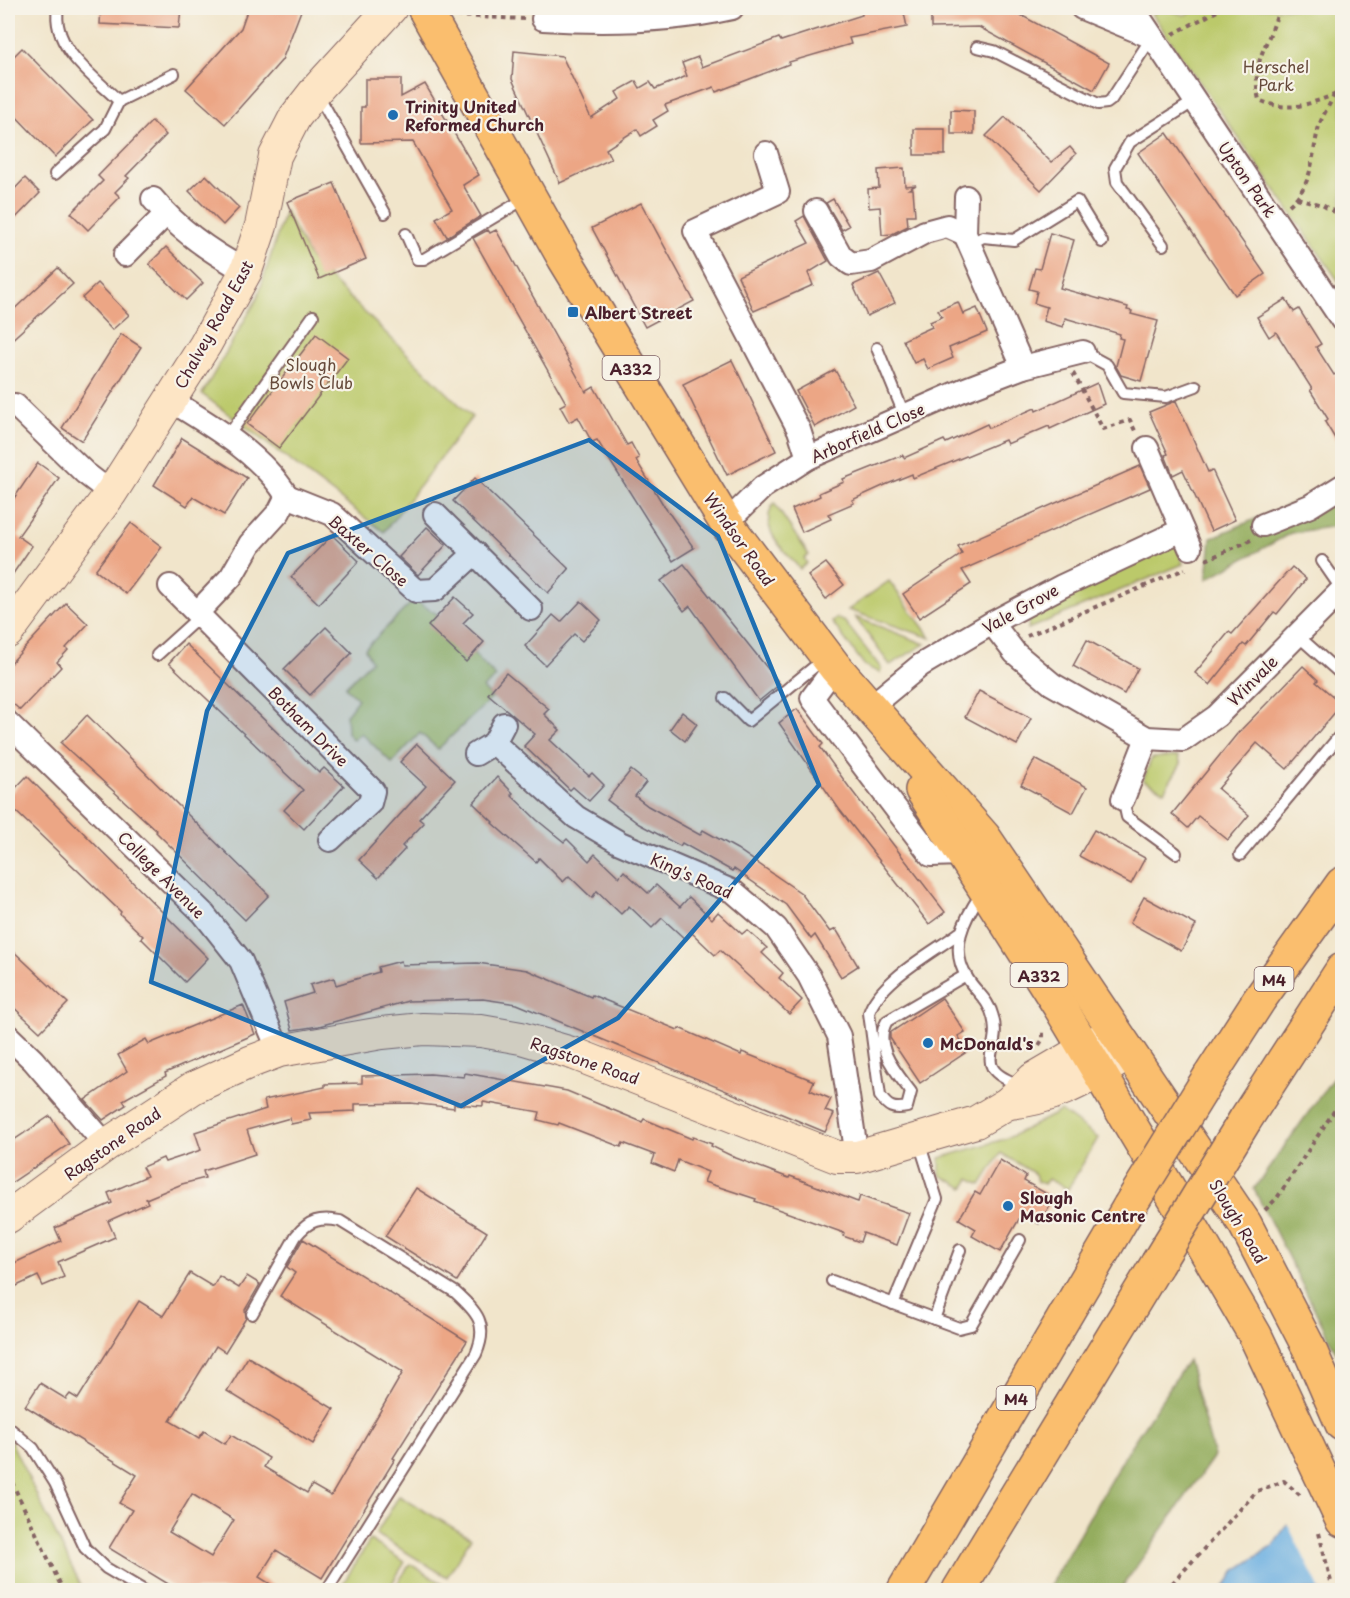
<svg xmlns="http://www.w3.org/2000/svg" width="1350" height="1598" viewBox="0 0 1350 1598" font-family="'Playpen Sans',sans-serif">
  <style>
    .green { fill: #bbc96b; stroke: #82744b; stroke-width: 1.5 }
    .forest { fill: #94ad5f; stroke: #6f6645; stroke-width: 1.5 }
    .water { fill: #6bafe1; stroke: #5a6786; stroke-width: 1.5 }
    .pier { fill: #f1e5cb }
    .building { fill: #eca685; fill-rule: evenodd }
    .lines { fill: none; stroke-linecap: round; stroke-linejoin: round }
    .lane-casing { stroke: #846463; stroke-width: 14 }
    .street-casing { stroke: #846463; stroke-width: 26 }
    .secondary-casing { stroke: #846463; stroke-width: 34 }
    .primary-casing { stroke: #846463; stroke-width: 36 }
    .highway-casing { stroke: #846463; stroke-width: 36 }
    .path { stroke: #846463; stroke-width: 4; stroke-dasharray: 4.5 4.5; stroke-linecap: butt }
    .lane { stroke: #fff; stroke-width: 10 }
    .street { stroke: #fff; stroke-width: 22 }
    .secondary { stroke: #fde5c5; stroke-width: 32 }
    .primary { stroke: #fabe6e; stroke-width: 33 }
    .highway { stroke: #fabe6e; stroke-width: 33 }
    .highway-bridge-casing { stroke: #846463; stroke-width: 36; stroke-linecap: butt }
    .highway-bridge { stroke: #fabe6e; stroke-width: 33 }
    .marked { fill: #1f6fb2; fill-opacity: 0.2; stroke: #1f6fb2; stroke-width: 4.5; stroke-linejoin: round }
    .poi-dot { fill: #1f6fb2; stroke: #f7f3e8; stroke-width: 2 }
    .labels { text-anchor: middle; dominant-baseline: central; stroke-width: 4.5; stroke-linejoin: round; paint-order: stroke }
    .shield { fill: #f7f3e8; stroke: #7e5f64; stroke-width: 1.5 }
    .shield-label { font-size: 15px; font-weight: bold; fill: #4a1f2b }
    .park-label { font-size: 16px; fill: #664a3b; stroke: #f7f3e8 }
    .poi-label { font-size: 16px; font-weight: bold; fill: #4a1f2b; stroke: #f7f3e8; text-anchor: start }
    .street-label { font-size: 16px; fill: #4a1f2b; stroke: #f7f3e8 }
  </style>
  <rect width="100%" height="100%" fill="#f7f3e8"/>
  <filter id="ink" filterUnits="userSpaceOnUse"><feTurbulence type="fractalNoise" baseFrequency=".0167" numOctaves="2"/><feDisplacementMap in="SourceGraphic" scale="12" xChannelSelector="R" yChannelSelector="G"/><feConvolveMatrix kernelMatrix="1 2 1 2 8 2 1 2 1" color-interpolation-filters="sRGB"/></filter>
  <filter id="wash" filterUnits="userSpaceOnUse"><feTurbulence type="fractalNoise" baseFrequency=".008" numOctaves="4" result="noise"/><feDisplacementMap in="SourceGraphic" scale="24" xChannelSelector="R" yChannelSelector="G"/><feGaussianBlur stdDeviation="1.35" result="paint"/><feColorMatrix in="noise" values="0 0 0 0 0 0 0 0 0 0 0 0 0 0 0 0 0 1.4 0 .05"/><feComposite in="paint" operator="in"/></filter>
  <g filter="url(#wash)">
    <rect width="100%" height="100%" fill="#f1e5cb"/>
    <g class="green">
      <path d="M1162,8L1184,15L1202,8H1342V286L1152,14Z"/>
      <path d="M285,211L311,260L472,417L384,532L202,394L257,299Z"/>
      <path d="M774,503L809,555L804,558L807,563L800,569C784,550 757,529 774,503Z"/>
      <path d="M1176,543L1183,564L1028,629L1030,612Z"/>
      <path d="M889,581L931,638L848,610Z"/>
      <path d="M414,600L437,614L496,677L483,688L492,698L438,749L420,733L392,763L361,733L353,740L347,733L346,715L358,699L345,687L371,661L365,649Z"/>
      <path d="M855,617L925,644L890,665Z"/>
      <path d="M836,618L845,622L881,668L880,673L865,666L832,622Z"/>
      <path d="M1178,756L1181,764L1164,791L1143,780L1152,758Z"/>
      <path d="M1061,1111L1098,1138L1068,1189L1048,1179L1044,1184L1037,1181L1035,1174L1001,1153L981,1185L970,1179L964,1188L940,1175V1158L1008,1138Z"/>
      <path d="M8,1440L11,1442L83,1590H8Z"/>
      <path d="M399,1496L471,1538L447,1577L376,1534Z"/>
      <path d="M370,1540L405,1562L388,1590H339Z"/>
      <path d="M410,1564L442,1583L437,1590H393Z"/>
    </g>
    <g class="forest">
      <path d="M1342,482V525L1291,533L1207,579L1211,538Z"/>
      <path d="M1342,1065V1364L1254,1189Z"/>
      <path d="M1188,1360L1214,1456L1120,1590H1047L1130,1447Z"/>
    </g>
    <path class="water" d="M1300,1504L1322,1590H1223L1235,1571L1273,1546Z"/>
    <path class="pier" d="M1342,1426V1561L1326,1590H1320L1286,1521Z"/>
    <g id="blocks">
      <g class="building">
        <path d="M101,8H181L179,28L100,24Z"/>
        <path d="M248,8H302L282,60L225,124L186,89L241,28Z"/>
        <path d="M877,8H903L907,27L849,38L851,44L789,62V64L716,92L714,87L665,105L668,111L653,120L657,126L641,136L637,129L606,149L611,159L560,183L512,79L514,51L562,56L591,118L620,99L616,92L636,81L640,88L650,82L655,89L687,76L682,63L698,57L702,67L779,38L781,41L862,15V10Z"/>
        <path d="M931,8H1008L1109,63L1094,90L979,27L931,28Z"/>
        <path d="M22,48L93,120L55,157L8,108V62Z"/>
        <path d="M365,79H401V97L425,84L479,175L463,185L481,216L447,237L436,218L452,209L413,142L361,143V107H365Z"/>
        <path d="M951,110L974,111V134H951Z"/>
        <path d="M1005,117L1051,162L1070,147L1076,154L1041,190L986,136Z"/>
        <path d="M152,121L166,135L126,176L129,178L115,192L120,197L88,230L71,213L103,181L98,176Z"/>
        <rect x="914" y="129" width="31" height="26"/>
        <path d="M1167,133L1265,274L1235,295L1138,153Z"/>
        <path d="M904,168L905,186L916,185L909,189H913L915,215H907L908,226L892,234L882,235L880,207L869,208L868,189L879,188L878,170Z"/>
        <path d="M206,175L239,208L223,225L189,191Z"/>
        <path d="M25,178L40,193L8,226V196Z"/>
        <path d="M334,183L366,259L319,279L287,202Z"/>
        <path d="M833,199L849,226L842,230L826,203Z"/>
        <path d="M641,203L694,301L645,327L592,228Z"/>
        <path d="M804,216L828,261L808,273L813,285L754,311L738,276L809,243L796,221Z"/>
        <path d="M488,230L490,233L496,230L586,392L594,387L627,445L631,443L639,458L636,460L664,506L694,548L673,561L597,440L592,442L578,417L569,422L560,406L566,403L473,238Z"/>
        <path d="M1050,233L1074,240L1060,288L1128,307L1127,310L1132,311L1131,314L1158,321L1141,381L1121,375L1116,366L1123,339L1119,338L1120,334L1065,318L1063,327L1043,321L1047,307L1034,303L1037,291L1029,289L1035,268L1040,269Z"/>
        <path d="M166,247L203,283L186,300L149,264Z"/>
        <path d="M58,268L73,284L8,343V315Z"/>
        <path d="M879,273L895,303L867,316L853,285Z"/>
        <path d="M98,283L129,315L112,330L82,298Z"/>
        <path d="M1286,299L1294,312L1299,309L1321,344L1316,347L1334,375L1337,373L1342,383V450L1325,422L1328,419L1310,390L1312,389L1276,332L1269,337L1257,317Z"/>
        <path d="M958,302L963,314L977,308L987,332L949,348L953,358L928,369L923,359L914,363L903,340L932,327L930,322L942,317L938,310Z"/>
        <path d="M121,334L141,347L82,441L62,428Z"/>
        <path d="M316,334L348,358L279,448L247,424Z"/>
        <path d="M732,360L776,451L727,475L683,384Z"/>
        <path d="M835,370L854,405L815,427L796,391Z"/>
        <path d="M1097,383L1104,404L1050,429L1049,426L1007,444L1005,440L913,478L912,474L885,485L852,500L854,503L828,514L831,519L802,532L792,509L820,496L819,493L844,482L843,479L903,455L904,458L944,440L946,443L987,424L989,428L1035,408L1036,411Z"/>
        <path d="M1176,401L1208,472L1212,470L1235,520L1211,531L1183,470L1173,475L1165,455L1168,454L1149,412Z"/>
        <path d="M182,438L247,478L224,515L193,497L187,506L154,485Z"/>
        <path d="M38,463L59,478L18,536L32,546L8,581V507Z"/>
        <path d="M1140,466L1150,488L962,570L971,584L919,618L903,594L962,554L958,546Z"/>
        <path d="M475,478L569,569L548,593L453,501Z"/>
        <path d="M131,523L162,547L126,594L95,570Z"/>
        <path d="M427,527L446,545L418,575L399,557Z"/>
        <path d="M332,535L359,561L319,604L291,577Z"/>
        <path d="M826,563L844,585L826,599L808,576Z"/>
        <path d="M684,564L780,684L759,701L690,606L684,611L661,581Z"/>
        <path d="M1292,567L1306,579L1277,614L1274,612L1246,646L1243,644L1210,685L1195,673L1229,632L1232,634Z"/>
        <path d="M455,597L473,613L463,623L484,642L466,662L428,626Z"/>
        <path d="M581,601L601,620L582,641L574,634L545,665L525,646L553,615L561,622Z"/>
        <path d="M66,603L88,624L66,648L68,650L57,662L61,667L20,710L8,699V666Z"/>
        <path d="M326,627L352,653L310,695L284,669Z"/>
        <path d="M1087,640L1138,668L1124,694L1073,666Z"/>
        <path d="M186,644L319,773L324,768L344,786L304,829L284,810L303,790L169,663Z"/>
        <path d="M1303,666L1318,680L1316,682L1342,704L1287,769L1257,743L1218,789L1249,815L1228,840L1198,816L1188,828L1172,814L1237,734Z"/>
        <path d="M506,673L549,709L544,714L560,730L550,740L589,776L592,773L604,785L589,801L573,787L570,790L524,746L535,734L488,694Z"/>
        <path d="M979,691L1031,718L1017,745L965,717Z"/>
        <path d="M797,709L823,744L820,747L849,787L945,912L929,924L839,809L779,723Z"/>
        <path d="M682,712L697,724L685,741L670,729Z"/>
        <path d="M87,715L269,895L245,920L156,832L157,831L61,743Z"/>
        <path d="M417,744L455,780L419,819L424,823L402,846L405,849L378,878L359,860L426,786L400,762Z"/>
        <path d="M1035,759L1087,787L1073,813L1021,785Z"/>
        <path d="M631,770L646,782L635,796L648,806L700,835L703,830L737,849L801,893L830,932L836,929L858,966L841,977L815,935L811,939L786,905L734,869L732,871L682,843L680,846L639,824L607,800Z"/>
        <path d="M27,776L208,958L185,982L141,938L143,936L120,914L121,912L8,804V796Z"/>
        <path d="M497,777L513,793L511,795L537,820L564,842L567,839L589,861L595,854L619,877L624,871L648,893L656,885L680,907L689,897L712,919L718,912L742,934L747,930L767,948L762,953L783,973L779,978L802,1000L789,1014L720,950L715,955L692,933L686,940L662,918L652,928L629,906L621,914L597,891L592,898L569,876L563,882L539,858L536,862L492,823L493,822L473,803Z"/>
        <path d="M1094,830L1145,858L1131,884L1079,856Z"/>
        <path d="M1144,897L1196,925L1181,951L1130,923Z"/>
        <path d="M8,946L68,1003L40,1032L8,1002Z"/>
        <path d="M401,961L402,965L477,963L527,970L591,997L592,995L678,1030L679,1028L741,1055L742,1052L814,1081L810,1090L831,1099L825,1111L834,1114L825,1132L517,1004L483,999L408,1001L319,1026L292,1030L284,1002L313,993L310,985L334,978L336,985L379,972L378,967Z"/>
        <path d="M942,998L965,1032L958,1036L968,1051L920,1083L890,1038V1033Z"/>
        <path d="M243,1005L255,1034L165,1073L166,1076L123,1100L126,1105L103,1120L85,1100L127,1071L118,1055L146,1039L149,1044Z"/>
        <path d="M465,1073L567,1091L642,1122L644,1119L692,1139L693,1137L712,1144L711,1146L736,1158L789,1178L790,1176L855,1201L858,1202L860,1196L909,1213L897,1245L863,1233L860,1242L843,1236L844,1233L755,1201L756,1199L704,1182L708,1172L678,1160L674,1172L652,1163L655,1155L623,1143L621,1147L559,1123L558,1125L538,1120L540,1112L483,1102V1106L454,1104V1108L411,1103L355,1104V1111L309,1113L311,1120L291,1124L290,1118L247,1130L255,1154L203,1171L205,1178L182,1184L146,1199L148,1203L108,1221L115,1237L58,1262L64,1277L43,1286L38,1276L8,1290V1266L61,1241L55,1228L112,1203L108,1193L147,1176L142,1167L163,1158L165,1162L201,1150L195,1132L266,1109L264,1100L325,1087V1084L362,1083V1076L430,1074L464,1077Z"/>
        <path d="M50,1116L69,1144L8,1185V1144Z"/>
        <path d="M1000,1160L1026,1176L1024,1181L1054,1198L1039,1224L1022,1214L1000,1252L972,1236L976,1229L959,1219L975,1192L980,1195Z"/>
        <path d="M416,1188L487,1232L457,1281L385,1236Z"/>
        <path d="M303,1239L467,1341L393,1458L395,1459L322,1578L276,1550L259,1577L280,1590H178L109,1548L132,1510L119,1503L137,1475L25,1406L40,1383L66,1399L70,1394L78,1399L139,1301L163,1316L190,1273L213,1287L219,1276L239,1288L247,1276L260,1284L245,1310L246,1318L225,1352L216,1346L170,1421L199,1438L204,1431L225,1444L231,1435L269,1458L264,1467L307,1493L312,1485L331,1496L403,1372L280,1296L295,1273L287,1267ZM192,1494L234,1520L211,1557L169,1532Z"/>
        <path d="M248,1357L334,1409L313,1444L227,1391Z"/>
      </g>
    </g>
  </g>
  <g filter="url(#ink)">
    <use href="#blocks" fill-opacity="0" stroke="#846463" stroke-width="1.5"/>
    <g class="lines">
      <g class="lane-casing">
        <g id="lane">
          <path d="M58,8C51,47 93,76 119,101"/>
          <path d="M977,47L994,51L1098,104L1107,103L1111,100L1152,37"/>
          <path d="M317,93L385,213"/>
          <path d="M55,174L105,129L119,101L174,74"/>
          <path d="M406,234L417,259H424L526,198"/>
          <path d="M970,244L983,237L1014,240L1077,201L1102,242"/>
          <path d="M1163,245L1117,182L1115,168L1130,142L1193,102"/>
          <path d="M877,348L904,414"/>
          <path d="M1083,352L1107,365L1123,393L1166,397L1196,386"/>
          <path d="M228,436L313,316"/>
          <path d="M1322,561L1342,590"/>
          <path d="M1297,635L1342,675"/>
          <path d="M157,655L200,616"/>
          <path d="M725,698L748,721L825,658"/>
          <path d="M1123,799L1127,817L1176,853"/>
          <path d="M1240,855L1342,733"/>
          <path d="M981,894C964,919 948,949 968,979C976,992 989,1000 993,1017C1003,1053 967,1066 1022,1086"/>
          <path d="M959,933C932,953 879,981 869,1013L880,1096C888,1107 893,1110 907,1107L911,1092C897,1073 872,1046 887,1021L966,975"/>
          <path d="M832,1281L959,1328L971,1325L1020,1240"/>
          <path d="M893,1304L937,1199L919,1142"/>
          <path d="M252,1314L296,1236C309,1220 320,1217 340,1221L455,1292C477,1312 489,1324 476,1354L327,1590"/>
          <path d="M934,1319L960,1250"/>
          <path d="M8,1427L33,1448L55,1483L85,1548L106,1568L143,1590"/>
        </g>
      </g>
      <g class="street-casing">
        <g id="street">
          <path d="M1082,8L1152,37"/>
          <path d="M1133,8L1342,320"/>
          <path d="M543,19C606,23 670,22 732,8"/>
          <path d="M766,153L778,192L695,231L799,430L808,458"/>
          <path d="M966,197L965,234L1023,367"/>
          <path d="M153,199C178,229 212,253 246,271"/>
          <path d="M816,211L841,256L851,264L871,261L925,232L947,226L965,234"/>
          <path d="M125,255L166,214"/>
          <path d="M170,400C212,426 260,453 287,496L279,512L250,544L231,577L197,613"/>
          <path d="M15,405L85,473L111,493"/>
          <path d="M1147,448L1190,548"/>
          <path d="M287,496L332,514L416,591L435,590L475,553"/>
          <path d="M435,514L531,609"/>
          <path d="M726,523L763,487L808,458L963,390L1023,367L1083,352"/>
          <path d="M1263,525L1310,506L1342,486"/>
          <path d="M170,586L373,791L370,803L330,840"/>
          <path d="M992,623L1015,653L1052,684L1147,738L1183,740L1217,716L1342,590"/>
          <path d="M835,667L812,698L931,855L961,854"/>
          <path d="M870,707L921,665L992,623L1062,586L1182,530"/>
          <path d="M8,723L203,913L241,961L279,1051"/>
          <path d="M494,743L576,817L620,843L734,892L776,928L809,976L839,1036L857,1157"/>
          <path d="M476,754L494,743L504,724"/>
          <path d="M1123,799L1147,738"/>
          <path d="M8,1036L33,1060L106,1145"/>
        </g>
      </g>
      <g class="secondary-casing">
        <g id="secondary">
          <path d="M8,632L111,493L205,345L246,271L261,226L275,156L295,117L316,90L391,8"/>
          <path d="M1008,1103C1054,1100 1091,1076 1130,1054"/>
          <path d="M8,1217L106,1145L193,1088L250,1062L279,1051L382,1033L423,1029L481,1031L521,1038L575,1054L837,1157H857L976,1122L1008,1103L1033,1079L1108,1035"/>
        </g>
      </g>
      <g class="primary-casing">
        <g id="primary">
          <path d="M424,8L564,258L726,523L835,667L984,837L1003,865L1245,1224L1309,1348L1342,1424"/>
          <path d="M922,790L1060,1007L1203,1246L1255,1335L1342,1520"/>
        </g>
      </g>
      <g class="highway-casing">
        <g id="highway">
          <path d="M1210,1076L1259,1000L1342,884"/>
          <path d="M1245,1120L1342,970"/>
          <path d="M904,1590L1129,1207"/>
          <path d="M959,1590L1157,1264"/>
        </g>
      </g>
      <g class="path">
        <path d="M1279,8C1270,45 1250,59 1259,100C1290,114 1311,103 1342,92"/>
        <path d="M457,16L524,19"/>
        <path d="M1173,34L1223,8"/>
        <path d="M1297,198L1322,205L1342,216"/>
        <path d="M1289,205C1315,183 1311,155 1319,126C1322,116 1330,105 1334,95"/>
        <path d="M1073,373L1103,429L1130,420L1136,433"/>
        <path d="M1206,560L1251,540"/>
        <path d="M1027,636L1185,569"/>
        <path d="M1039,1045L1043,1039V1030"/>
        <path d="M1265,1210L1277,1198L1342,1099"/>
        <path d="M8,1474L63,1590"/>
        <path d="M1319,1533L1333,1590"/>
        <path d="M1166,1590L1257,1491L1284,1481L1302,1497"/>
      </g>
      <use href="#lane" class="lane"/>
      <use href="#street" class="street"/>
      <use href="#secondary" class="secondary"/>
      <use href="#primary" class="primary"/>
      <use href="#highway" class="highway"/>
      <g class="highway-bridge-casing">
        <g id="highway-bridge">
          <path d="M1129,1207L1210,1076"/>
          <path d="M1157,1264L1245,1120"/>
        </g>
      </g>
      <use href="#highway-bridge" class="highway-bridge"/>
    </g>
  </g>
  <path class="marked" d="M589,440L718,536L819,785L618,1018L461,1106L151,982L207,711L288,553Z"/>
  <g class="poi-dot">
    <circle cx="393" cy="115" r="6"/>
    <rect x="567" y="306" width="12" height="12" rx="3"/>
    <circle cx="928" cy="1043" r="6"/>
    <circle cx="1008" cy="1206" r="6"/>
  </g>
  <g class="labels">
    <g class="shield">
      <rect x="602.5" y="356" width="57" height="24" rx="4.5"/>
      <rect x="1010.5" y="963" width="57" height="24" rx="4.5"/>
      <rect x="1254.5" y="967" width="39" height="24" rx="4.5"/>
      <rect x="996.5" y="1386" width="39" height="24" rx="4.5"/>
    </g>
    <g class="shield-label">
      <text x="631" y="368">A332</text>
      <text x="1039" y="975">A332</text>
      <text x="1274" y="979">M4</text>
      <text x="1016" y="1398">M4</text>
    </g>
    <g class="park-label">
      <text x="1276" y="66">Herschel<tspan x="1276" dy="18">Park</tspan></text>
      <text x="311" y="364">Slough<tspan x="311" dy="18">Bowls Club</tspan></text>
    </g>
    <g class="poi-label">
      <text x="405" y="106">Trinity United<tspan x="405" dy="18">Reformed Church</tspan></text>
      <text x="585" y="312">Albert Street</text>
      <text x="940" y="1043">McDonald's</text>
      <text x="1020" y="1197">Slough<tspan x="1020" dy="18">Masonic Centre</tspan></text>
    </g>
    <g class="street-label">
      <text transform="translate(1248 179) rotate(55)">Upton Park</text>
      <text transform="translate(213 324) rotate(-61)">Chalvey Road East</text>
      <text transform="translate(867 432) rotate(-24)">Arborfield Close</text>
      <text transform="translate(740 539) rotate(55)">Windsor Road</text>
      <text transform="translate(369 550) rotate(41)">Baxter Close</text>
      <text transform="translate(1020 608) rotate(-29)">Vale Grove</text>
      <text transform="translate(1252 680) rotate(-45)">Winvale</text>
      <text transform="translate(309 726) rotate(45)">Botham Drive</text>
      <text transform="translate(162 874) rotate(45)">College Avenue</text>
      <text transform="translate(692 875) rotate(24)">King's Road</text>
      <text transform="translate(585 1060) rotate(19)">Ragstone Road</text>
      <text transform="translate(112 1143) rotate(-35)">Ragstone Road</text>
      <text transform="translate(1239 1221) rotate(59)">Slough Road</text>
    </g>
  </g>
  <rect width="1350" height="1598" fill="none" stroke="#f7f3e8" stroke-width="30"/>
</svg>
